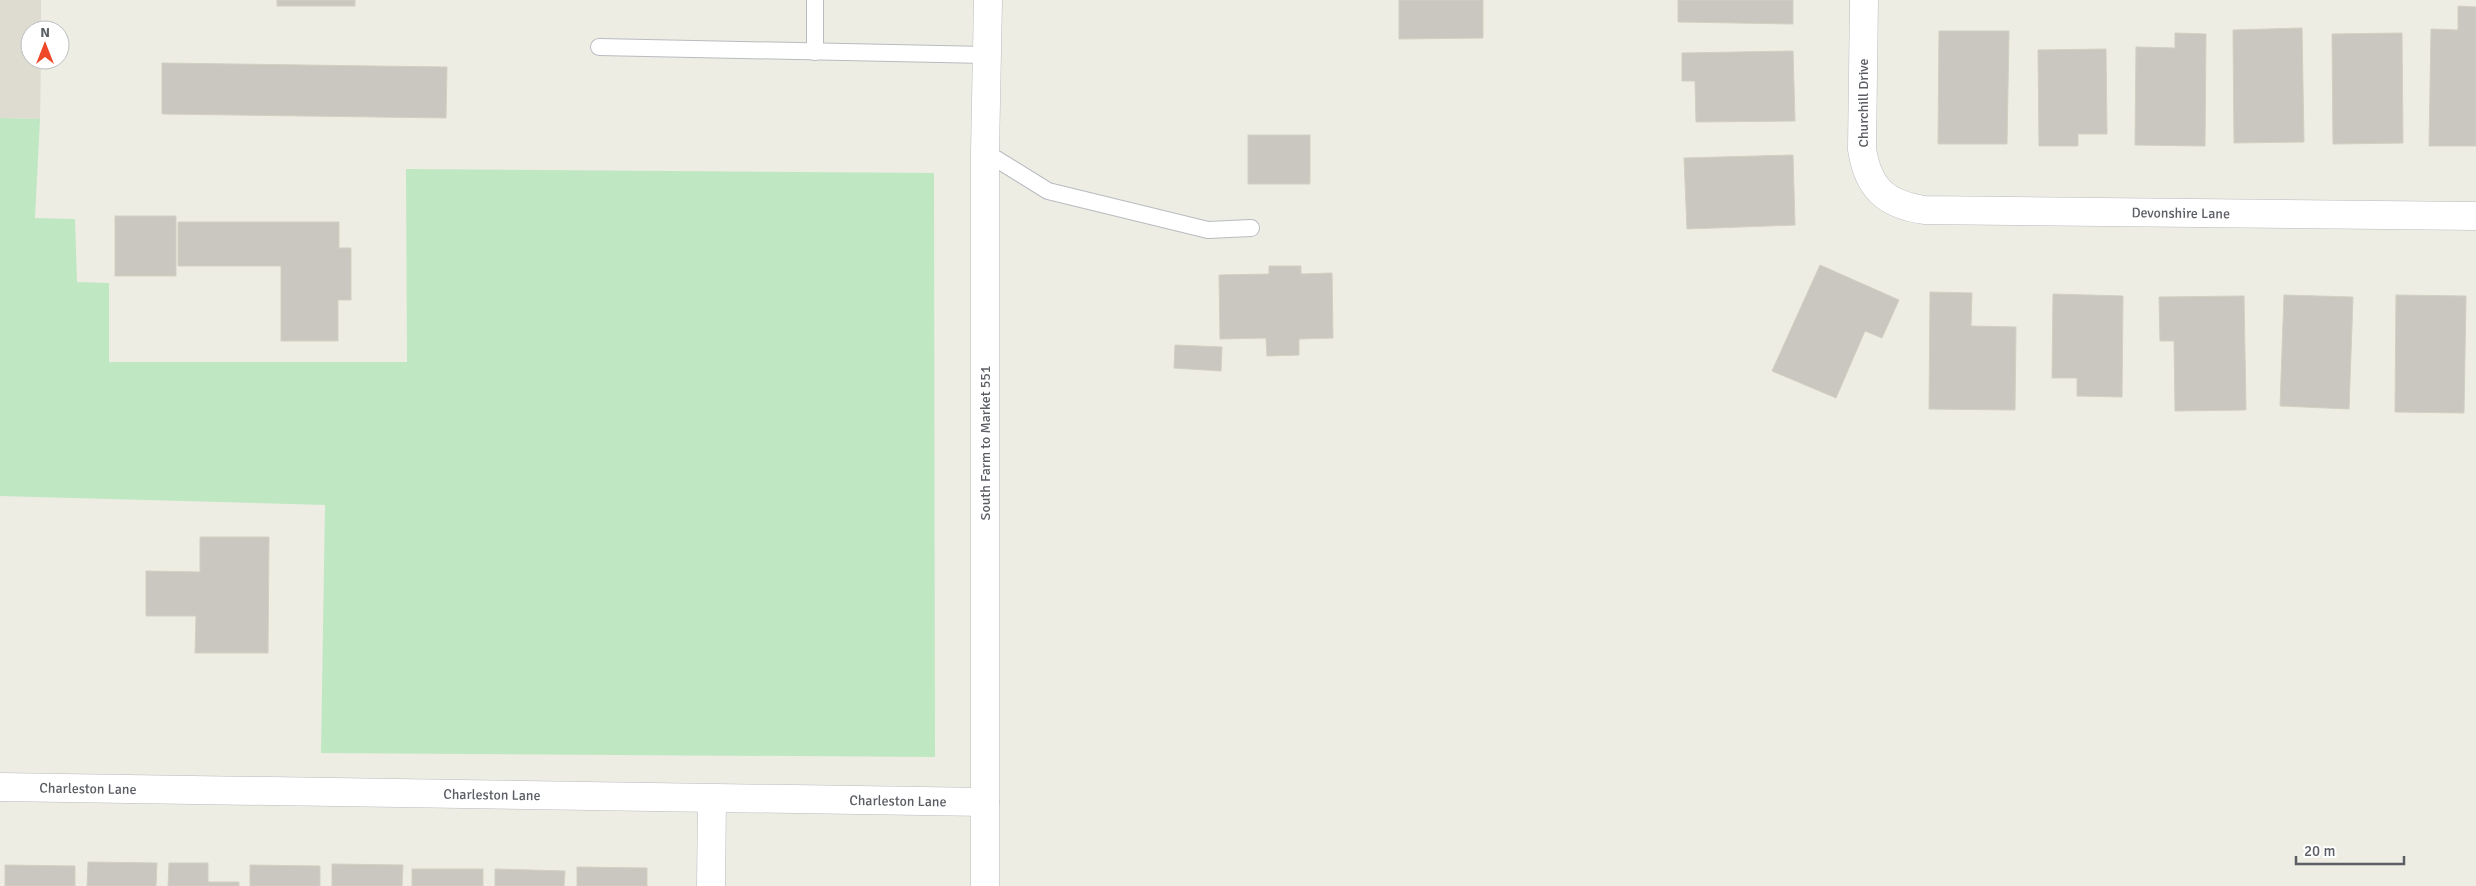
<svg xmlns="http://www.w3.org/2000/svg" width="2476" height="886" viewBox="0 0 2476 886" font-family="Signika,sans-serif">
  <style>
    .education { fill: #dedcd1 }
    .green { fill: #bfe7c2 }
    .building { fill: #c9c7c0; stroke: #d3cfc1 }
    .lines { fill: none; stroke-linecap: round; stroke-linejoin: round }
    .service-casing { stroke: #b8bbc0; stroke-width: 18 }
    .minor-casing { stroke: #b8bbc0; stroke-width: 29 }
    .secondary-casing { stroke: #b9bbc2; stroke-width: 29 }
    .service { stroke: #fff; stroke-width: 16 }
    .minor { stroke: #fff; stroke-width: 28 }
    .secondary { stroke: #fff; stroke-width: 28 }
    .labels { text-anchor: middle; dominant-baseline: central; stroke-width: 4; stroke-linejoin: round; paint-order: stroke }
    .street-label { font-size: 14px; fill: #5b5e64; stroke: #fff }
  </style>
  <rect width="100%" height="100%" fill="#eeede3"/>
  <path class="education" d="M0,0H41V30H30V60H41L40,119L0,118Z"/>
  <path class="green" d="M0,118L40,119L35,218L75,219L77,282L109,283V362H407L406,169L934,173L935,757L321,753L325,505L0,496Z"/>
  <g class="building">
    <rect x="277" y="0" width="78" height="6"/>
    <path d="M1399,0H1483V38L1399,39Z"/>
    <path d="M1678,0H1793V24L1678,22Z"/>
    <path d="M2458,6L2476,7V146H2429L2431,29L2458,30Z"/>
    <path d="M2302,28L2304,142L2234,143L2233,30Z"/>
    <path d="M1939,31H2009L2007,144H1938Z"/>
    <path d="M2175,33L2206,34L2205,146L2135,145L2136,47L2175,48Z"/>
    <path d="M2402,33L2403,143L2333,144L2332,34Z"/>
    <path d="M2106,49L2107,134H2078V146H2039L2038,50Z"/>
    <path d="M1793,51L1795,121L1696,122L1695,81H1682V53Z"/>
    <path d="M162,63L447,67L446,118L162,114Z"/>
    <rect x="1248" y="135" width="62" height="49"/>
    <path d="M1793,155L1795,225L1687,229L1684,158Z"/>
    <rect x="115" y="216" width="61" height="60"/>
    <path d="M178,222H339V248H351V300H338V341H281V266H178Z"/>
    <path d="M1820,265L1899,300L1882,338L1865,331L1836,398L1772,371Z"/>
    <path d="M1269,266H1301V274L1332,273L1333,338L1299,339V355L1267,356L1266,338L1220,339L1219,275L1269,274Z"/>
    <path d="M1930,292L1972,293L1971,326L2016,327L2015,410L1929,409Z"/>
    <path d="M2053,294L2123,296L2122,397L2077,396V378H2052Z"/>
    <path d="M2284,295L2353,297L2349,409L2280,406Z"/>
    <path d="M2396,295L2466,296L2464,413L2395,412Z"/>
    <path d="M2244,296L2246,410L2175,411L2174,341H2160L2159,297Z"/>
    <path d="M1175,345L1222,347L1221,371L1174,368Z"/>
    <path d="M200,537H269L268,653H195L196,616H146V571L200,572Z"/>
    <path d="M88,862L157,863L156,886H87Z"/>
    <path d="M169,863H208V882H239V886H168Z"/>
    <path d="M332,864L403,865L402,886H332Z"/>
    <path d="M5,865L75,866V886H5Z"/>
    <path d="M250,865L320,866V886H250Z"/>
    <path d="M577,867L647,868V886H577Z"/>
    <rect x="412" y="869" width="71" height="17"/>
    <path d="M495,869L565,871L564,886H495Z"/>
  </g>
  <g class="lines">
    <g class="service-casing">
      <g id="service">
        <path d="M815,0V52"/>
        <path d="M599,47L987,55"/>
        <path d="M985,152L1048,191L1208,230L1251,228"/>
      </g>
    </g>
    <g class="minor-casing">
      <g id="minor">
        <path id="s1" d="M1864,0L1862,149C1868,188 1885,204 1924,210L2476,216"/>
        <path id="s2" d="M0,787L985,802"/>
        <path d="M711,886L712,799"/>
      </g>
    </g>
    <g class="secondary-casing">
      <path id="secondary" d="M985,886V152L988,0"/>
    </g>
    <use href="#service" class="service"/>
    <use href="#minor" class="minor"/>
    <use href="#secondary" class="secondary"/>
  </g>
  <g class="labels">
    <g class="street-label">
      <text transform="translate(1863 103) rotate(-90)">Churchill Drive</text>
      <text stroke="none"><textPath href="#s1" startOffset="501">Devonshire Lane</textPath></text>
      <text transform="translate(985 443) rotate(-90)">South Farm to Market 551</text>
      <text stroke="none"><textPath href="#s2" startOffset="88">Charleston Lane</textPath></text>
      <text stroke="none"><textPath href="#s2" startOffset="492">Charleston Lane</textPath></text>
      <text stroke="none"><textPath href="#s2" startOffset="898">Charleston Lane</textPath></text>
    </g>
  </g>
  <g transform="translate(45 45)"><circle r="24" fill="#ffffff" stroke="#bdbfc1"/>
  <path d="M0-4L9 19L0 12L-9 19Z" fill="#ee4829"/>
  <text y="-8" font-size="14" font-weight="bold" text-anchor="middle" fill="#5b5e64">N</text>
  </g>
  <path d="M2296 856v8h108v-8" fill="none" stroke="#5b5e64" stroke-width="2.5"/>
  <text x="2304" y="856" font-size="15" fill="#5b5e64" stroke="#ffffff" stroke-width="4" paint-order="stroke">20 m</text>
</svg>
